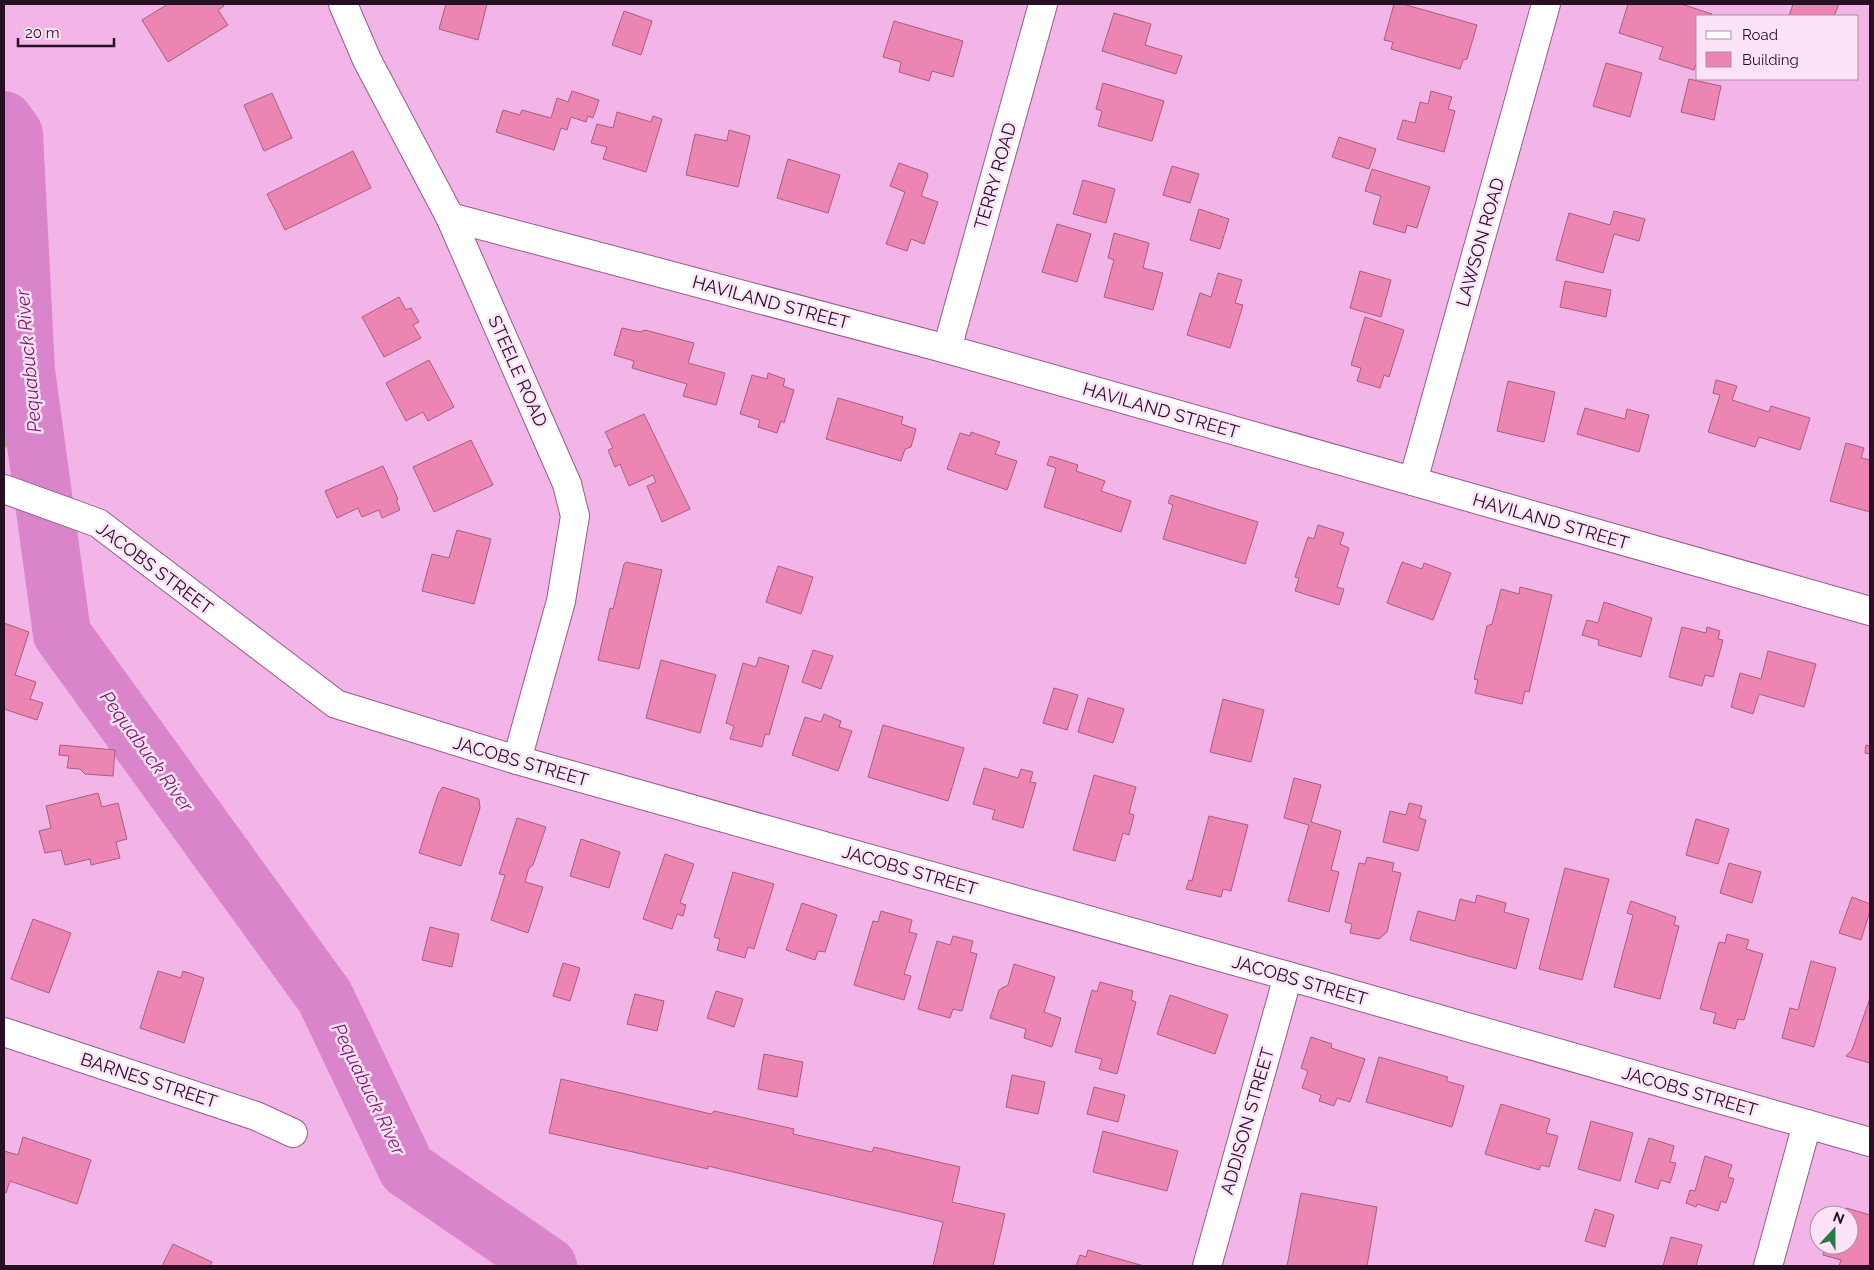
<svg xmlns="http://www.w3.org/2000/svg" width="1874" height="1270" viewBox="0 0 1874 1270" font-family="Raleway,sans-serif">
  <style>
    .green { fill: #c2af6d }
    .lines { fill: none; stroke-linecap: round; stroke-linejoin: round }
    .river { stroke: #da84cb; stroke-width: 58 }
    .building { fill: #ed85b2; stroke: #a65f7e }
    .minor-casing { stroke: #955b8b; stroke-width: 30 }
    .minor { stroke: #fff; stroke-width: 28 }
    .labels { text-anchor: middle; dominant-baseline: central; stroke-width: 5; stroke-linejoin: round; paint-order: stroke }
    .street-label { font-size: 18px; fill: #271023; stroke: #fde3f7 }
    .water-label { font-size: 19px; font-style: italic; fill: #7c1670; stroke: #fde3f7 }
  </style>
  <rect width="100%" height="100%" fill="#f3b4e7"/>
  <path class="green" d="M4,281L27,341L9,448L4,447Z"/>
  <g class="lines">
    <path class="river" d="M4,120L14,134L26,371L62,634L325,997L407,1169L548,1266"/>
  </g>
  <g class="building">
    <path d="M168,4H222L224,6L218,10L228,25L168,62L142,20Z"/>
    <path d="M446,4H487L478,40L439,29Z"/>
    <path d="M1394,4H1403L1477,25L1467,59L1463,60L1460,69L1391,49L1393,42L1384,40Z"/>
    <path d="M1628,4H1681L1712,14L1711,16H1698V58L1694,70L1659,59L1663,47L1619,33Z"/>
    <path d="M1793,4H1839L1834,16H1789Z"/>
    <path d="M624,11L652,21L641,55L612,45Z"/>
    <path d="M1114,13L1151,24L1145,45L1182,56L1176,74L1102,51Z"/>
    <path d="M894,21L963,41L953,77L932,71L929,81L899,72L901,62L883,57Z"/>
    <path d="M1606,63L1642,73L1630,117L1593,106Z"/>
    <path d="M1689,79L1721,86L1714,120L1681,112Z"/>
    <path d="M1103,83L1164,101L1152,141L1098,126L1102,111L1096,109Z"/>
    <path d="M572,91L599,100L593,118L588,116L586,122L571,117L567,130L561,128L554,150L496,132L503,110L520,115L522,110L551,118L557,98L568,102Z"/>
    <path d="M1431,91L1452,97L1448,109L1455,111L1444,152L1397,139L1403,120L1415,123L1420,102L1428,104Z"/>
    <path d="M272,93L292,138L264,151L244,105Z"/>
    <path d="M617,112L651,122L653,116L662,119L646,172L603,159L607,147L591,143L597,124L613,128Z"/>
    <path d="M729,130L750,136L738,187L686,175L695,134L727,141Z"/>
    <path d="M1339,137L1376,149L1369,169L1332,157Z"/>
    <path d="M353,151L371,188L285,230L267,194Z"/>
    <path d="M788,159L840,175L828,213L777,198Z"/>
    <path d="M899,163L927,173L928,176L921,196L938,202L924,244L911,239L907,251L886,244L905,192L890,186Z"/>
    <path d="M1172,166L1199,174L1190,203L1163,195Z"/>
    <path d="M1372,169L1430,187L1417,228L1407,225L1405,233L1373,224L1381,196L1365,191Z"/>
    <path d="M1083,180L1115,189L1106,223L1073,214Z"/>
    <path d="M1199,209L1229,219L1220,249L1190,240Z"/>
    <path d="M1614,211L1645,219L1639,241L1614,234L1603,273L1556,260L1569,213L1610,225Z"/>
    <path d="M1057,224L1091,234L1077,282L1042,272Z"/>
    <path d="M1114,233L1149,243L1143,268L1163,273L1153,310L1104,297L1114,260L1108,258Z"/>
    <path d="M1360,271L1391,280L1381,317L1350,308Z"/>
    <path d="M1218,273L1242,280L1235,303L1243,305L1230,348L1187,335L1200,293L1211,297Z"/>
    <path d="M1565,281L1611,290L1606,317L1560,307Z"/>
    <path d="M399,297L406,310L411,308L419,322L413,325L421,338L384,357L362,317Z"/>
    <path d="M1365,317L1404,330L1389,377L1384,375L1380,388L1357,381L1361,368L1351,365Z"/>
    <path d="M622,328L640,332L645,330L694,343L688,363L725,373L716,405L683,396L687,384L632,368L634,361L614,355Z"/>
    <path d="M429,360L454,407L428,421L423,412L406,421L386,383Z"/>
    <path d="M768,373L785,379L783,386L794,390L784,423L781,421L777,433L758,427L760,420L740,414L752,375L767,379Z"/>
    <path d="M1716,380L1737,386L1732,400L1769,412L1771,406L1810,418L1800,450L1759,437L1755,447L1708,432L1720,395L1713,393Z"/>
    <path d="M1508,381L1555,392L1544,442L1497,431Z"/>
    <path d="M838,398L903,417L901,424L916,429L911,447L905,449L901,461L826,439Z"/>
    <path d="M1585,408L1625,419L1627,409L1649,415L1639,452L1577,434Z"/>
    <path d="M644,414L690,509L662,522L647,486L656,482L653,475L629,486L620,464L615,467L608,450L613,448L605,432Z"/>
    <path d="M971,432L1000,442L995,454L1017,461L1007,490L947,469L960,433L970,436Z"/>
    <path d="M471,440L493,485L434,512L413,467Z"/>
    <path d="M1846,443L1864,448L1861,458L1870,460V512L1830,501Z"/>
    <path d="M1050,456L1078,465L1076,471L1105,481L1101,491L1131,501L1121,532L1044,507L1056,468L1047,465Z"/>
    <path d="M383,466L398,499L396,500L400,510L382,518L379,510L362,517L358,508L337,518L325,491Z"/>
    <path d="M1171,495L1258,522L1245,564L1163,539L1173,505L1168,503Z"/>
    <path d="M1318,525L1344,533L1340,544L1349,548L1337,587L1344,589L1339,605L1295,591L1299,578L1295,577L1308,537L1314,539Z"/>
    <path d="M457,530L491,539L474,604L422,591L432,554L449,558Z"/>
    <path d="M626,562L662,570L639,669L598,660L610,608L613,609L624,564Z"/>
    <path d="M1402,562L1422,569L1424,563L1451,573L1433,620L1387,603Z"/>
    <path d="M778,566L813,577L801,614L766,602Z"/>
    <path d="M1520,587L1552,595L1529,692L1525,691L1522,704L1475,693L1478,680L1474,679L1487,626L1492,624L1501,589L1519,594Z"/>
    <path d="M1604,602L1652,618L1641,657L1598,645L1599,640L1582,635L1587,620L1598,623Z"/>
    <path d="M4,623L29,632L15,675L36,682L30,699L43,703L37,720L4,709Z"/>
    <path d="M1682,627L1706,633L1707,627L1720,631L1718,639L1723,640L1713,677L1705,675L1702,686L1669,677Z"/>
    <path d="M813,650L833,656L821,689L802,682Z"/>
    <path d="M1768,651L1816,664L1804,707L1759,694L1753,714L1731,707L1740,673L1761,679Z"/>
    <path d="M759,657L789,666L769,735L765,734L762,747L730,739L734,726L726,723L743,663L756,667Z"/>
    <path d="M661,660L716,675L700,733L646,718Z"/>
    <path d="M1054,688L1078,695L1067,730L1043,723Z"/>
    <path d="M1088,698L1124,709L1113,743L1078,732Z"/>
    <path d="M1223,699L1264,710L1251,762L1210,752Z"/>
    <path d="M824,714L841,721L839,727L852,731L838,771L792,755L805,717L821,722Z"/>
    <path d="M883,725L964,748L948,801L868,777Z"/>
    <path d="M60,745L115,750L113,776L85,774L80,769L67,768L69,756L59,755Z"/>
    <path d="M1866,745L1870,746V754L1865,753Z"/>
    <path d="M984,768L1018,778L1021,769L1033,772L1030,782L1036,783L1023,828L992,819L995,810L973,804Z"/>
    <path d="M1094,775L1136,787L1129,813L1134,815L1129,835L1123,833L1115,861L1073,850Z"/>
    <path d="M1294,778L1321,785L1311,822L1341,831L1331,870L1339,872L1329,912L1288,901L1309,825L1284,818Z"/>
    <path d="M443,787L479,799L480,808L461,866L419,853L438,794Z"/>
    <path d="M98,793L102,807L118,803L127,839L116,842L120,858L91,865L90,859L65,865L61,850L45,853L39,831L51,828L46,806Z"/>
    <path d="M1409,803L1422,806L1419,818L1426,820L1418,851L1383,842L1390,811L1406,815Z"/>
    <path d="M1209,816L1248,825L1231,891L1223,889L1221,897L1186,889L1189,880L1192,881Z"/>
    <path d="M517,818L546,827L533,865L529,868L525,882L543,887L528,933L491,920L505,875L499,874Z"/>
    <path d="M1696,819L1729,829L1718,864L1686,855Z"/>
    <path d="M581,839L620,852L609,888L570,876Z"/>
    <path d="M665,854L694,864L680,903L686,905L683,916L677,914L672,929L643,919Z"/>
    <path d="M1367,857L1394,863L1392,871L1401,873L1387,932L1379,939L1350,933L1352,924L1345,922L1359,863L1365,864Z"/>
    <path d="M1729,863L1761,872L1752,903L1720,893Z"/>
    <path d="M1565,868L1609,879L1582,980L1539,969Z"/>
    <path d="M733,872L774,884L754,949L748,947L745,958L717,950L720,939L714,937Z"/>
    <path d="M1477,895L1506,903L1504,912L1529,919L1516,969L1410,940L1418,911L1455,921L1460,899L1475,903Z"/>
    <path d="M1852,897L1870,904V911L1861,940L1839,933Z"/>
    <path d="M1631,901L1676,917L1674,925L1679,926L1660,999L1614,987L1633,915L1627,913Z"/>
    <path d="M802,903L837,915L825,952L818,951L815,960L786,950Z"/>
    <path d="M881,911L912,920L909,932L917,934L904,974L911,976L904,1000L854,985L873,921L878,922Z"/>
    <path d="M33,919L71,933L49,993L11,979Z"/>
    <path d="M430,927L459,934L452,967L422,960Z"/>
    <path d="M1727,934L1749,940L1746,949L1763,954L1744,1020L1738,1019L1735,1029L1713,1023L1716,1013L1700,1009L1719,942L1725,943Z"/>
    <path d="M953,936L973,941L970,952L977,954L962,1011L953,1009L950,1018L918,1009L937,941L950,945Z"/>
    <path d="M1811,961L1836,968L1814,1047L1782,1038L1790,1008L1798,1010Z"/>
    <path d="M563,963L580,968L570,1001L553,996Z"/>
    <path d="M1014,964L1055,977L1044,1012L1061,1018L1052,1047L1024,1038L1026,1029L990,1018L999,990L1008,985Z"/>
    <path d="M158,971L181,978L183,971L204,978L184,1043L140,1028Z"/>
    <path d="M1100,982L1133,991L1131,1000L1136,1002L1117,1074L1099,1069L1102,1059L1075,1052L1092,990L1097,992Z"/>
    <path d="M716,991L743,999L734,1027L707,1018Z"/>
    <path d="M635,994L664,1001L657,1031L627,1024Z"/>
    <path d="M1170,995L1228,1015L1215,1054L1157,1034Z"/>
    <path d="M1870,998V1063L1846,1056L1852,1050Z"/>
    <path d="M1311,1037L1332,1044L1331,1048L1365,1059L1350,1102L1337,1098L1334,1106L1319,1101L1321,1095L1302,1088L1308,1071L1301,1068Z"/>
    <path d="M764,1054L803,1062L797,1097L758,1089Z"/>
    <path d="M1379,1057L1448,1077L1446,1081L1464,1086L1452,1127L1366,1102Z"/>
    <path d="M1012,1075L1045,1082L1038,1114L1006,1107Z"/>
    <path d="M561,1079L711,1114L714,1111L794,1129L793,1134L872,1152L874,1147L960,1167L952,1202L1005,1214L993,1266H933L943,1222L708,1166V1169L549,1133Z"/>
    <path d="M1094,1087L1125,1095L1118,1122L1087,1114Z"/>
    <path d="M1501,1104L1550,1119L1546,1133L1558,1136L1549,1167L1541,1165L1539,1170L1485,1154Z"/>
    <path d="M1591,1121L1633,1133L1620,1181L1578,1169Z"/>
    <path d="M1103,1131L1178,1151L1167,1191L1093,1172Z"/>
    <path d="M23,1137L91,1160L77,1204L10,1181L6,1193L4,1192V1151L18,1155Z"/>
    <path d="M1649,1138L1674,1146L1670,1162L1676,1163L1670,1183L1661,1180L1658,1189L1635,1182Z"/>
    <path d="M1705,1156L1732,1165L1728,1177L1734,1179L1726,1203L1721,1201L1718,1211L1697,1204L1696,1207L1686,1203L1690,1190L1695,1191Z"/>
    <path d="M1301,1193L1377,1207L1367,1266H1287Z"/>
    <path d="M1846,1208L1870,1215V1266H1839L1841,1260L1823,1255L1826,1245H1849V1215H1834L1836,1210L1845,1213Z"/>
    <path d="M1595,1209L1614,1215L1605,1247L1585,1241Z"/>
    <path d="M1671,1237L1702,1245L1696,1266H1663Z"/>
    <path d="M173,1244L212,1262L210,1266H162Z"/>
    <path d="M1088,1250L1144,1266H1076L1080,1255L1086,1257Z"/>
  </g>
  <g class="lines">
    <g class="minor-casing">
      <g id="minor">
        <path d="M343,4L367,60L450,217L567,484L575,516L561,601L517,760"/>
        <path d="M450,217L947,349L1870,611"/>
        <path d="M947,349L1043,4"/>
        <path d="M1413,481L1546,4"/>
        <path d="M4,489L98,523L336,704L517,760L1288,976L1870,1142"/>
        <path d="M4,1032L256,1116L293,1133"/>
        <path d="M1207,1266L1288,976"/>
        <path d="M1768,1266L1807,1124"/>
      </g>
    </g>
    <use href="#minor" class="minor"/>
  </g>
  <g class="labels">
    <g class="street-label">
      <text transform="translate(995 176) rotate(-74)">TERRY ROAD</text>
      <text transform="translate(1480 242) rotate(-74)">LAWSON ROAD</text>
      <text transform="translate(771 302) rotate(15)">HAVILAND STREET</text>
      <text transform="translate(518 371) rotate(66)">STEELE ROAD</text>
      <text transform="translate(1161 410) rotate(16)">HAVILAND STREET</text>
      <text transform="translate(1551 521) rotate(16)">HAVILAND STREET</text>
      <text transform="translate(155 568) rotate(37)">JACOBS STREET</text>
      <text transform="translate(521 761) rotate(16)">JACOBS STREET</text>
      <text transform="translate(910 870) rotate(16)">JACOBS STREET</text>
      <text transform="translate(1300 980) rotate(16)">JACOBS STREET</text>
      <text transform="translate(149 1080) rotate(18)">BARNES STREET</text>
      <text transform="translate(1690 1091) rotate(16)">JACOBS STREET</text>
      <text transform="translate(1247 1121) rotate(-74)">ADDISON STREET</text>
    </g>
    <g class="water-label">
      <text transform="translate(28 361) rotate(-95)">Pequabuck River</text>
      <text transform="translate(147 751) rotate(54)">Pequabuck River</text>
      <text transform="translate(369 1089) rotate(64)">Pequabuck River</text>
    </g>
  </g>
  <rect width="1874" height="1270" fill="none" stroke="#271023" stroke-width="10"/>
  <rect x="1696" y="15" width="162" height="65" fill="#fde3f7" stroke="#a78fa2"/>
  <rect x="1706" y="31" width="25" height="8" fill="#ffffff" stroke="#a78fa2"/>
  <text x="1742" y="40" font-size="15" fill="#271023">Road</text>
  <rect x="1706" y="52" width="25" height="15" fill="#ed85b2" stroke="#a78fa2"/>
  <text x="1742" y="65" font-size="15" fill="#271023">Building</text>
  <g transform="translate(1834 1230) rotate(21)"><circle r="24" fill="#fde3f7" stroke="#a78fa2"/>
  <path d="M0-4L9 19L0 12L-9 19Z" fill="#2a794a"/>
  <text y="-8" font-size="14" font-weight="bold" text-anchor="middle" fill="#271023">N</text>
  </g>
  <path d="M18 38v8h96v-8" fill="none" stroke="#271023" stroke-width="2.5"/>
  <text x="25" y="38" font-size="15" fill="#271023" stroke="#fde3f7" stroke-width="4" paint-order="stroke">20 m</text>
</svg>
